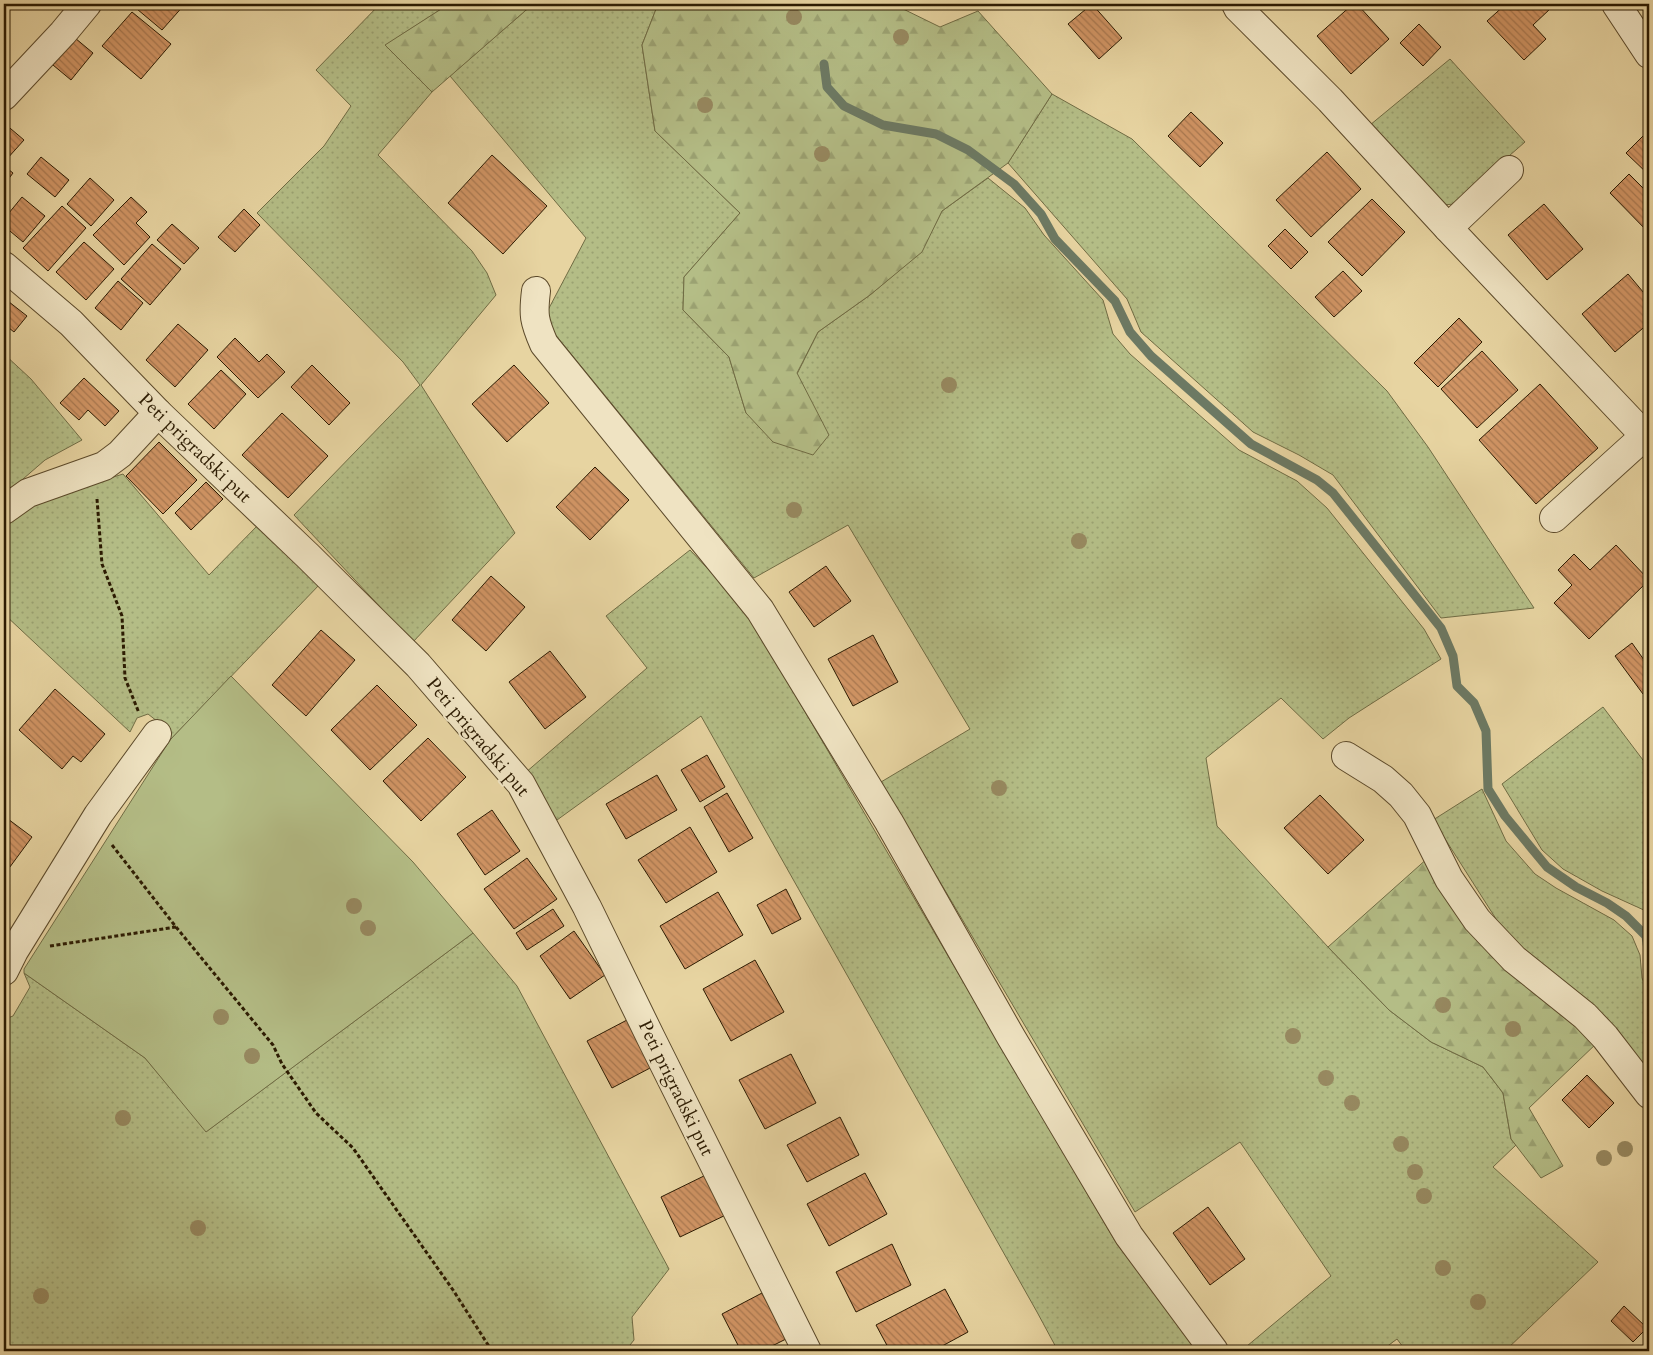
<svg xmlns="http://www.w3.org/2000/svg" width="1653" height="1355" viewBox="0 0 1653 1355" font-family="Cardo,serif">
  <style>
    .grass { fill: url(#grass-dots); stroke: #706c44 }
    .forest { fill: url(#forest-firs); stroke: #706c44 }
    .park { fill: #b4bd86; stroke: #706c44 }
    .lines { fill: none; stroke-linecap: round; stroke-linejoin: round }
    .stream { stroke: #6c7963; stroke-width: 9 }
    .building { fill: url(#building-back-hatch); stroke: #2c1b02 }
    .minor-casing { stroke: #5b492a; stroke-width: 30 }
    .path { stroke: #2c1b02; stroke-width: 3; stroke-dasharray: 4 2.5; stroke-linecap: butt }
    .minor { stroke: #efe3c2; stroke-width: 28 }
    .tree { fill: #978960 }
    .labels { text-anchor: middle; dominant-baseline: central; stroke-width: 4; stroke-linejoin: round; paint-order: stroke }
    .street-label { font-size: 19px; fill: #2c1b02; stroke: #efe3c2 }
  </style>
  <defs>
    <pattern id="grass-dots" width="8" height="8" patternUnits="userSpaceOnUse" patternTransform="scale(1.25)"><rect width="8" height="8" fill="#b4bd86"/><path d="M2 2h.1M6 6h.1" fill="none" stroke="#9ba272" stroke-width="1.8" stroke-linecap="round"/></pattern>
    <pattern id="forest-firs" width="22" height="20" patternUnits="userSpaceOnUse" patternTransform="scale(1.25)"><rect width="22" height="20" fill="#b4bd86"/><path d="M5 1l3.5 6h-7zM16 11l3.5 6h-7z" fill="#9ba272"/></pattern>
    <pattern id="building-back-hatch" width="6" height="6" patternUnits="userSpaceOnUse" patternTransform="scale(1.25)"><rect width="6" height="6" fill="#d09464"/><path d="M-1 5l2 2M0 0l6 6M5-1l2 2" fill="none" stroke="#a97850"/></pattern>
  </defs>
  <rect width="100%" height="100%" fill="#e7d4a1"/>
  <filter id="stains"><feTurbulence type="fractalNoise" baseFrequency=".004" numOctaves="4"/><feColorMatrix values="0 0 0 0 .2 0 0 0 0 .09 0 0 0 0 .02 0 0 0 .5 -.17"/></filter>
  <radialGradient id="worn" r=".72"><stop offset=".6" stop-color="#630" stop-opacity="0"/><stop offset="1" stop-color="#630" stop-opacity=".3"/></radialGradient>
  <g class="grass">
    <path d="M380,4H449L386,45L432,92L378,155L472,251L487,273L496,295L421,385L515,533L413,642L294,515L420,385L403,362L257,213L324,146L351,106L316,70Z"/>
    <path d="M533,4H658L642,45L655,131L740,213L684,277L683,310L729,357L746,413L797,374L818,332L870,295L921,252L942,211L988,178L1025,208L1044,235L1103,300L1113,334L1130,354L1239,450L1297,481L1327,508L1424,629L1441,659L1349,718L1323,739L1281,698L1206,758L1217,826L1328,947L1389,1010L1431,1042L1483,1067L1503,1093L1511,1139L1516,1145L1493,1167L1598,1262L1505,1351H1406L1397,1339L1381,1351H1241L1331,1276L1240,1142L1135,1212L881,782L970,729L848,525L754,578L545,322L548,310L586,238L450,76Z"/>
    <path d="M1450,59L1525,142L1454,204L1443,205L1370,125Z"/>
    <path d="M1052,94L1132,139L1387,391L1428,447L1534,608L1441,618L1333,475L1299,455L1253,432L1141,332L1127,299L1008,163Z"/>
    <path d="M4,354L31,379L82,440L45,460L23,479L4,501Z"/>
    <path d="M123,474L209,575L260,523L321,583L170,740L167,729L148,714L137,718L130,732L4,614V523L28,508L56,495Z"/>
    <path d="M690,550L747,610L780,669L1115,1241L1197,1351H1058L1037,1312L701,716L557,820L525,773L647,668L606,616Z"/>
    <path d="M1603,707L1649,768V907L1646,911L1602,891L1563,869L1542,850L1502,784Z"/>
    <path d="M1482,789L1506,841L1535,874L1556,888L1614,920L1632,936L1640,955L1642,978L1649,994V1076L1512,944L1433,820Z"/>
    <path d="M473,933L517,986L669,1269L632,1317L634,1340L626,1350L627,1351H4V1021L5,1019L13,1016L30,987L24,973L145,1058L207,1131Z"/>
  </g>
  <g class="forest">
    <path d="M449,4H533L432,92L385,45Z"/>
    <path d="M658,4H893L940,27L978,11L1052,94L1008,163L942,211L922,252L870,295L818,332L797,373L829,435L813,455L773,442L746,413L729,357L683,310L684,277L740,213L655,131L642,45Z"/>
    <path d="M1429,857L1598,1042L1529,1108L1563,1166L1541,1178L1511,1139L1503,1093L1483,1067L1431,1042L1389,1010L1328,947Z"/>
  </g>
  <path class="park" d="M231,676L413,862L473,933L206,1132L145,1058L24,973V969L170,740Z"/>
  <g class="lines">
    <path class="stream" d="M824,64L827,87L844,106L883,125L936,134L968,150L1014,184L1041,214L1055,239L1115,301L1130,332L1151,356L1251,444L1317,480L1333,493L1441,628L1453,656L1457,686L1474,703L1486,731L1488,789L1505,816L1547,867L1576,887L1607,903L1626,916L1646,936L1649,957"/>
  </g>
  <g class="building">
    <path d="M131,4H185L162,30Z"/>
    <path d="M1092,4L1122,38L1099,59L1068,24Z"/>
    <path d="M1353,4H1357L1389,39L1351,74L1317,36Z"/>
    <path d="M1506,4H1545L1550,9L1533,25L1546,39L1524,60L1487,21Z"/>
    <path d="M132,12L171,44L141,79L102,46Z"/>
    <path d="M1419,24L1441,47L1423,66L1400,43Z"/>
    <path d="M75,38L93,53L71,80L53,65Z"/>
    <path d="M1191,112L1223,143L1200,167L1168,136Z"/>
    <path d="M4,123L24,140L6,160L4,158Z"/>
    <path d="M1649,130V175L1626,153Z"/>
    <path d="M1327,152L1361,189L1311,237L1276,200Z"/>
    <path d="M492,155L547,206L503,254L448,203Z"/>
    <path d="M41,157L69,180L55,197L27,174Z"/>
    <path d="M4,166L13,173L4,185Z"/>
    <path d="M1629,174L1649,194V233L1610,193Z"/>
    <path d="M90,178L114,200L91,226L67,204Z"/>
    <path d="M22,197L45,216L23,242L4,226V219Z"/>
    <path d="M131,197L147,212L136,223L150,237L124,265L93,235Z"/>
    <path d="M1372,199L1405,232L1362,276L1328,242Z"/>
    <path d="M1544,204L1583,249L1547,280L1508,235Z"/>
    <path d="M62,206L86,228L48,271L23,248Z"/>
    <path d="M244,209L260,225L235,252L218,237Z"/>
    <path d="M172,224L199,248L184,264L157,240Z"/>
    <path d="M1285,229L1308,252L1291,269L1268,246Z"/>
    <path d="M84,242L114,269L86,300L56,272Z"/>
    <path d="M152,244L181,269L150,305L121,279Z"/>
    <path d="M1343,271L1362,291L1334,317L1315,297Z"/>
    <path d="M1628,274L1649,299V323L1615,352L1582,314Z"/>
    <path d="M118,281L143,303L121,330L95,308Z"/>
    <path d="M4,298L27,316L14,332L4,324Z"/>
    <path d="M1459,318L1482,342L1438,387L1414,363Z"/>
    <path d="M178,324L208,350L175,387L146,360Z"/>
    <path d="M235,338L259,362L267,354L285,372L258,398L217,357Z"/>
    <path d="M1482,351L1518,390L1477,428L1441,389Z"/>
    <path d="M312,365L350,403L329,425L291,387Z"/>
    <path d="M514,365L549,403L507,442L472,404Z"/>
    <path d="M221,370L246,394L214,429L188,404Z"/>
    <path d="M84,378L119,411L105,426L88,410L79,420L60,403Z"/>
    <path d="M1540,384L1598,448L1536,504L1479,440Z"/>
    <path d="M282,413L328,456L288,498L242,455Z"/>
    <path d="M159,442L197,480L163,514L126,476Z"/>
    <path d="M595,467L629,500L590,540L556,507Z"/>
    <path d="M206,482L223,499L191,530L175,513Z"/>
    <path d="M1616,545L1649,580L1589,639L1554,603L1572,585L1558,570L1574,554L1590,570Z"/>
    <path d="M826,566L851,601L814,627L789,592Z"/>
    <path d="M491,576L525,607L486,651L452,620Z"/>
    <path d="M321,630L355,660L306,716L272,685Z"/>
    <path d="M4,633L9,638L4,643Z"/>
    <path d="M873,635L898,682L853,706L828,659Z"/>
    <path d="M1632,643L1649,667V690L1643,694L1615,656Z"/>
    <path d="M550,651L586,697L545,729L509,682Z"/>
    <path d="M377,685L417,725L370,770L331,730Z"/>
    <path d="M55,689L105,734L81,762L73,756L62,769L19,730Z"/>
    <path d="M428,738L466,777L421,821L383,781Z"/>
    <path d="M707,755L725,787L700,802L681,770Z"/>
    <path d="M657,775L677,810L626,839L606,804Z"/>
    <path d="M727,793L753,838L729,852L704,807Z"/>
    <path d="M1320,795L1364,840L1328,874L1284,828Z"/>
    <path d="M492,810L520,851L485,875L457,834Z"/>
    <path d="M4,816L32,837L4,875Z"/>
    <path d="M690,827L717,872L666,903L638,860Z"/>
    <path d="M527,858L557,899L514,929L484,889Z"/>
    <path d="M786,889L801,919L772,934L757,905Z"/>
    <path d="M718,892L743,935L685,969L660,926Z"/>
    <path d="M553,909L564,926L527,950L516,933Z"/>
    <path d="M574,931L605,975L570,999L540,956Z"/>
    <path d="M755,960L784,1012L731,1041L703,989Z"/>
    <path d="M627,1020L652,1067L612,1088L587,1041Z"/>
    <path d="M791,1054L816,1103L765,1129L739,1080Z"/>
    <path d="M1587,1075L1614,1103L1589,1128L1562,1100Z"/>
    <path d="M840,1117L859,1155L807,1182L787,1145Z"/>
    <path d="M710,1173L730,1213L680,1237L661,1197Z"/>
    <path d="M865,1173L887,1214L829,1246L807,1204Z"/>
    <path d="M1208,1207L1245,1259L1210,1285L1173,1233Z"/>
    <path d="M892,1244L911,1285L856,1312L836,1272Z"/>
    <path d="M945,1289L968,1332L933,1351H890L876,1325Z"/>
    <path d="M762,1293L786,1339L762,1351H741L722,1314Z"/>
    <path d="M1624,1306L1647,1328L1633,1342L1611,1321Z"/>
  </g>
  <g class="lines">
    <g class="minor-casing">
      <g id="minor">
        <path d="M1236,4L1238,8L1330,100L1448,228L1645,436"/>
        <path d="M1616,4L1649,54"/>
        <path d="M4,96L63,33L87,4"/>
        <path d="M1448,228L1509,170"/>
        <path d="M4,266L71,323L158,413L308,556L418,665L521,784L587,907L651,1038L807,1351"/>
        <path d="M536,291C533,315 534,321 544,344L760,610L889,822L1011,1037L1129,1236L1214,1351"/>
        <path d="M4,510L28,493L104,466L120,454L158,413"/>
        <path d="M1554,518L1649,432"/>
        <path d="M1346,756L1383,779L1401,795L1417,815L1449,879L1477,920L1514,959L1585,1016L1605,1037L1649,1094"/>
        <path d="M4,971L14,951L98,815L157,734"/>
      </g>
    </g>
    <g class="path">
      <path d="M97,499L102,564L122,616L125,678L139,713"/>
      <path d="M112,845L176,927L273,1045L282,1064L316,1113L353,1148L453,1290L492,1351"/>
      <path d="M50,946L176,927"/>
    </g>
    <use href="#minor" class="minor"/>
  </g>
  <g class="tree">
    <circle cx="794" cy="17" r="8"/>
    <circle cx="901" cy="37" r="8"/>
    <circle cx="705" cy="105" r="8"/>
    <circle cx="822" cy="154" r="8"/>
    <circle cx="949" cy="385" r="8"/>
    <circle cx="794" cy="510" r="8"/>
    <circle cx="1079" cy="541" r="8"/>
    <circle cx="999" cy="788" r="8"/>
    <circle cx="354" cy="906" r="8"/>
    <circle cx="368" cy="928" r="8"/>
    <circle cx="1443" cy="1005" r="8"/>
    <circle cx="221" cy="1017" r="8"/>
    <circle cx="1513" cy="1029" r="8"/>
    <circle cx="1293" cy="1036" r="8"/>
    <circle cx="252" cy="1056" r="8"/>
    <circle cx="1326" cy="1078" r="8"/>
    <circle cx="1352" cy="1103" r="8"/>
    <circle cx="123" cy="1118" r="8"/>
    <circle cx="1401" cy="1144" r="8"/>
    <circle cx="1625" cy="1149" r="8"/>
    <circle cx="1604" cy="1158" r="8"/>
    <circle cx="1415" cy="1172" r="8"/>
    <circle cx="1424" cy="1196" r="8"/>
    <circle cx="198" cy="1228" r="8"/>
    <circle cx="1443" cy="1268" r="8"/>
    <circle cx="41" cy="1296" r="8"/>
    <circle cx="1478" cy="1302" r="8"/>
  </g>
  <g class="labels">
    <g class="street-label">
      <text transform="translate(195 448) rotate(44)">Peti prigradski put</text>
      <text transform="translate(478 737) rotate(50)">Peti prigradski put</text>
      <text transform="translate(676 1088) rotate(64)">Peti prigradski put</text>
    </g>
  </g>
  <rect width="1653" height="1355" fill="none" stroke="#e7d4a1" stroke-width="20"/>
  <rect x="5" y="5" width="1643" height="1345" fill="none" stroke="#2c1b02" stroke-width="2.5"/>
  <rect x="10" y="10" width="1633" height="1335" fill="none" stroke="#2c1b02"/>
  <rect width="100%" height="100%" filter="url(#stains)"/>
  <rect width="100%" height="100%" fill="url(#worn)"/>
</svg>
